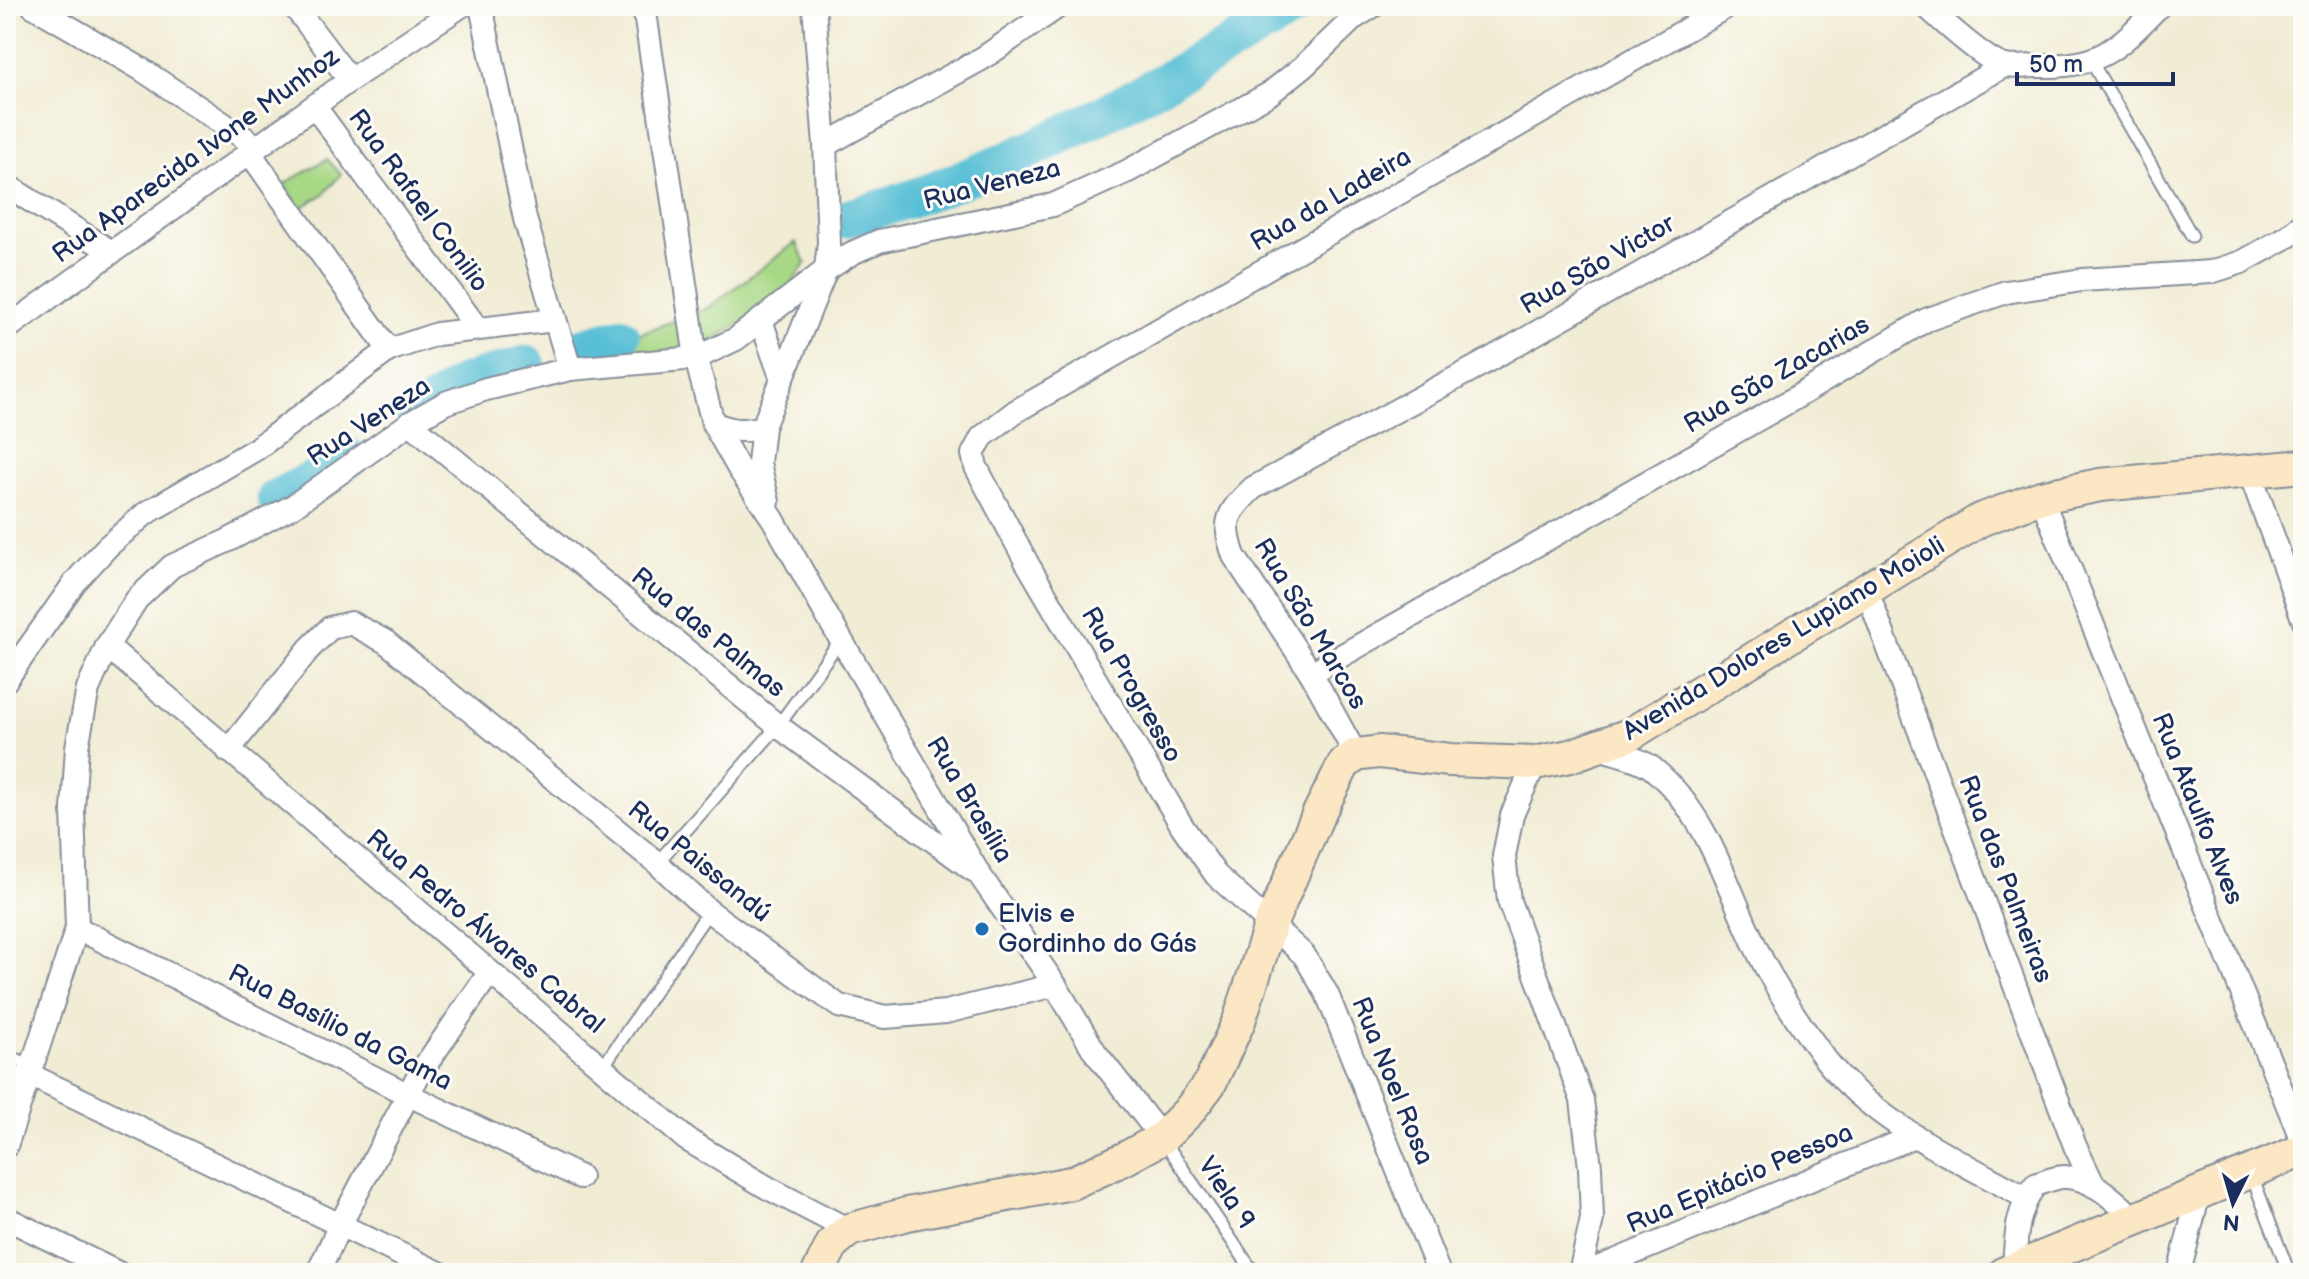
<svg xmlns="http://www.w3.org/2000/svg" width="2309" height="1279" viewBox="0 0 2309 1279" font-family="'Balsamiq Sans',sans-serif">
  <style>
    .green { fill: #a8d886; stroke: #628472; stroke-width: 2 }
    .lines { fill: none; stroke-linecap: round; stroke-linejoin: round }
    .river { stroke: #58bfd6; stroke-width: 38 }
    .lane-casing { stroke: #868e99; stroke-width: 15 }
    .street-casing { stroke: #868e99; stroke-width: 26 }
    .secondary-casing { stroke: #868e99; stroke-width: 36 }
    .lane { stroke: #fff; stroke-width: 11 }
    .street { stroke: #fff; stroke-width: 22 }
    .secondary { stroke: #fbe7c3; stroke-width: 32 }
    .poi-dot { fill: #1f6fb2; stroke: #fdfcf7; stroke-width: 3 }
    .labels { text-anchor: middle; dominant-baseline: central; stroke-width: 6; stroke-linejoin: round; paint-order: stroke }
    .street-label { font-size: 26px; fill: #1b2f5e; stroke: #fdfcf7 }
    .poi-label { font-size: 26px; fill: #1b2f5e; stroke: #fdfcf7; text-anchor: start }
  </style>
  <rect width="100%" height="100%" fill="#fdfcf7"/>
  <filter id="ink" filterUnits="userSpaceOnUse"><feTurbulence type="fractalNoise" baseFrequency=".0125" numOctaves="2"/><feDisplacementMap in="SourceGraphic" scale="16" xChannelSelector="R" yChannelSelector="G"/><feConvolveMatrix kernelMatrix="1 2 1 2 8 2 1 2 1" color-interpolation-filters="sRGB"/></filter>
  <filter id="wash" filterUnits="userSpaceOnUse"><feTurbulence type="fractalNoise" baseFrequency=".006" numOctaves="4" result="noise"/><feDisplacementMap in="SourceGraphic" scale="32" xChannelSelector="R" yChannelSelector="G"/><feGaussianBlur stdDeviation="1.8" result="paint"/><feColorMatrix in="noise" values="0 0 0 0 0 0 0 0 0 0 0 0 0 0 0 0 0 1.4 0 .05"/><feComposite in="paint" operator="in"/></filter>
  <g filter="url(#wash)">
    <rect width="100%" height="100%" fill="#f1ecd4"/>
    <g class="green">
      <path d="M327,159L341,174L324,194L301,208L284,184Z"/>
      <path d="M796,242L806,263L782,297L710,342L668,361L640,355L619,341L708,308Z"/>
    </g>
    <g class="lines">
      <g class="river">
        <path d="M845,219C1001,177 1158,87 1297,6"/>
        <path d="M582,347L621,336"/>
        <path d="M415,415L463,383L527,364"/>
        <path d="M276,498L332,470L351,458"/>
      </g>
    </g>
  </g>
  <g filter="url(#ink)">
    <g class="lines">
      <g class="lane-casing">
        <g id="lane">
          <path d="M2091,61L2192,236"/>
          <path d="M657,863L778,726L842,638"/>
          <path d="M6,1056L32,1065"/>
          <path d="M602,1068L709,911"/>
          <path d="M1164,1141L1254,1273"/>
          <path d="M2252,1176L2289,1273"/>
        </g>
      </g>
      <g class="street-casing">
        <g id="street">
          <path d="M33,6L141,69L258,147"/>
          <path d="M294,6L350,80"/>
          <path d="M481,6L525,219L570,369"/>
          <path d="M644,6L696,358L713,423L739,469L773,519L827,616L979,874L1055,985L1095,1052L1162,1138"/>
          <path d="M1926,6C1941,20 1987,62 2005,66C2015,68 2027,66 2037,66C2101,67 2116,50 2159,6"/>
          <path d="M315,107L477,328"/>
          <path d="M825,145L983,58L1059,6"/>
          <path d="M250,153L389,350"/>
          <path d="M6,185L110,251"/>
          <path d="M761,321L782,379"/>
          <path d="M6,329L350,80L461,6"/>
          <path d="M410,423L778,726L973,870"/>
          <path d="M713,423C731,431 744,432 763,427"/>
          <path d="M2250,473L2303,619"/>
          <path d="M2041,497L2303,1143"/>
          <path d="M768,502L759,463L763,427L826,270L829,242L825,145L814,6"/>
          <path d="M1867,591L2075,1146L2094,1186"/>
          <path d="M107,646L686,1139L768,1188L849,1230"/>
          <path d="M1311,673L1790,401L1926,320L2006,292L2082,280L2211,272L2242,262L2287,237L2303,224"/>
          <path d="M6,680L75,582L107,547L145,514L256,449L389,350L437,334L555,320"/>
          <path d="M1595,747C1612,753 1638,757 1652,768C1716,820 1730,905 1769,973C1785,1003 1806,1033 1826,1060C1876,1124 1957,1159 2026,1198"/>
          <path d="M228,751L309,649L330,628L351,623L386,642L657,863L709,911L839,1006L885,1017L946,1012L1055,985"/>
          <path d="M1356,755L1311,673L1234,556C1222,521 1227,513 1253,488L1480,365L2004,66"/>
          <path d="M1535,763L1512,815L1504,856L1509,901L1582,1100L1590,1167L1592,1219L1580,1273"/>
          <path d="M77,928L409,1095L580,1177"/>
          <path d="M28,1074L439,1273"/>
          <path d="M6,1146L77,928L73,809L77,747L88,689L107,646L137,599L172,566L229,540L293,506L410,423L445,403L486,389L570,369L696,358L736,339L826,270L852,253L879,241L1053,205L1128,171L1269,94L1304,66L1354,18L1373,6"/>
          <path d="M6,1218L118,1273"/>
          <path d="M2014,1269C2016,1236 2016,1213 2035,1185C2044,1182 2057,1176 2066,1177C2094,1178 2116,1202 2135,1219"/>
          <path d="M318,1273L339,1227L418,1076L490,972"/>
          <path d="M1439,1273L1327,994L1304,955L1216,875L1182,826L1027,563L976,467L973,454L982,437L1016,411L1728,6"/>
          <path d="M1586,1273L1915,1136"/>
          <path d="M2179,1273L2199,1193"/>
        </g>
      </g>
      <g class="secondary-casing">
        <g id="secondary">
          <path d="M818,1273L833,1243L849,1230L907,1214L1071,1183L1124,1159L1162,1138L1188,1112L1210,1083L1239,1021L1271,923L1318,815L1344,764L1356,755L1379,752L1450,760L1535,763L1570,756L1629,735L1980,520L2041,497L2100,485L2303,466"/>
          <path d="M2005,1273L2303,1150"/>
        </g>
      </g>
      <use href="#lane" class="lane"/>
      <use href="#street" class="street"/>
      <use href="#secondary" class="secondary"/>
    </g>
  </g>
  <circle class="poi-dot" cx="982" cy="929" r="8"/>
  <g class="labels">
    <g class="street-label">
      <text transform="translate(196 156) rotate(-36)">Rua Aparecida Ivone Munhoz</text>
      <text transform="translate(992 185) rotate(-14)">Rua Veneza</text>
      <text transform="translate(1331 200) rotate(-30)">Rua da Ladeira</text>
      <text transform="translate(418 201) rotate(54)">Rua Rafael Conilio</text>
      <text transform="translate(1598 265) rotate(-30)">Rua São Victor</text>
      <text transform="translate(1777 375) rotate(-30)">Rua São Zacarias</text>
      <text transform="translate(369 422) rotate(-33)">Rua Veneza</text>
      <text transform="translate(1310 624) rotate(59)">Rua São Marcos</text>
      <text transform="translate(708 633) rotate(39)">Rua das Palmas</text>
      <text transform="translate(1784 639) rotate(-31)">Avenida Dolores Lupiano Moioli</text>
      <text transform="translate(1131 685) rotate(60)">Rua Progresso</text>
      <text transform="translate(969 800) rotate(59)">Rua Brasília</text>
      <text transform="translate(2197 809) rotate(68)">Rua Ataulfo Alves</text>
      <text transform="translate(699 862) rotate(39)">Rua Paissandú</text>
      <text transform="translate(2005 879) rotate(69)">Rua das Palmeiras</text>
      <text transform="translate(485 932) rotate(40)">Rua Pedro Álvares Cabral</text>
      <text transform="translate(340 1028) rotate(27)">Rua Basílio da Gama</text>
      <text transform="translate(1392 1081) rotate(68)">Rua Noel Rosa</text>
      <text transform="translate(1740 1179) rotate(-23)">Rua Epitácio Pessoa</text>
      <text transform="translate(1226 1193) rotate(56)">Viela 9</text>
    </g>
    <g class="poi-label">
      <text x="998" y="914">Elvis e<tspan x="998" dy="30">Gordinho do Gás</tspan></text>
    </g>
  </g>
  <rect width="2309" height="1279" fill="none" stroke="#fdfcf7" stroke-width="32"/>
  <g transform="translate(2233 1203) rotate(185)" stroke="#fdfcf7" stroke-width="6" paint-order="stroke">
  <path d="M0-6L14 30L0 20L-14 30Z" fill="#1b2f5e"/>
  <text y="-12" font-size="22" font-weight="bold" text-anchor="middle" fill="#1b2f5e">N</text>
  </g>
  <path d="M2017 72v12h156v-12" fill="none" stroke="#1b2f5e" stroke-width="4"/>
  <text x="2029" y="72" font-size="24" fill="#1b2f5e" stroke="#fdfcf7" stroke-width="6" paint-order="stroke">50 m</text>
</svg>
